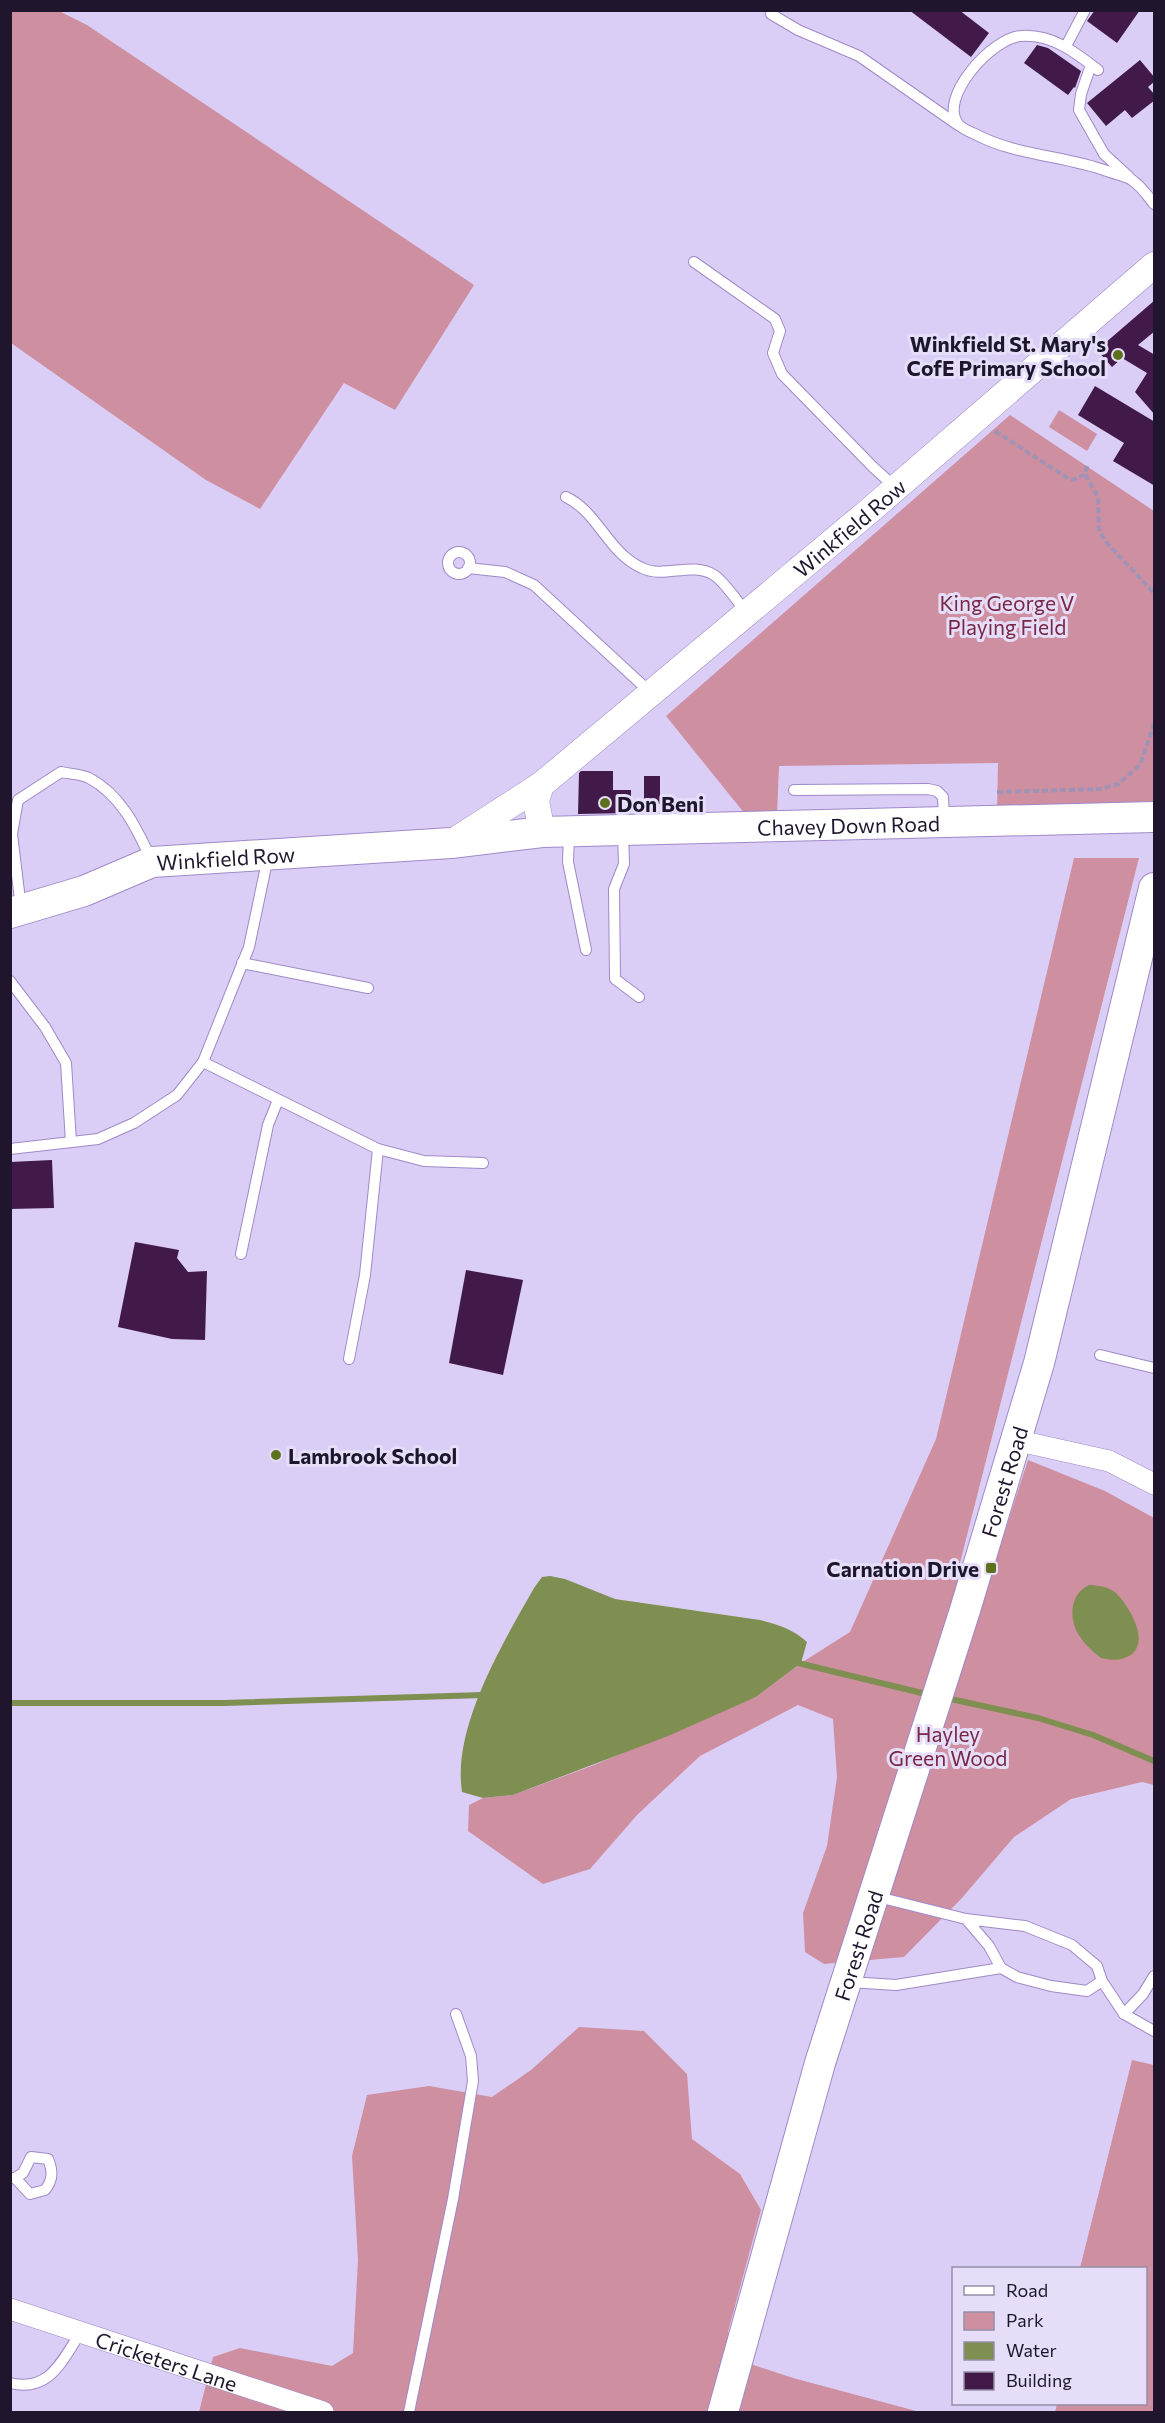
<svg xmlns="http://www.w3.org/2000/svg" width="1165" height="2423" viewBox="0 0 1165 2423" font-family="Commissioner,sans-serif">
  <style>
    .green { fill: #ce8fa1 }
    .water { fill: #7f8e51 }
    .lines { fill: none; stroke-linecap: round; stroke-linejoin: round }
    .stream { stroke: #7f8e51; stroke-width: 6 }
    .building { fill: #411a49 }
    .service-casing { stroke: #9f89c7; stroke-width: 12 }
    .minor-casing { stroke: #9f89c7; stroke-width: 22 }
    .tertiary-casing { stroke: #9f89c7; stroke-width: 27 }
    .secondary-casing { stroke: #9f89c7; stroke-width: 32 }
    .path { stroke: #9f93b6; stroke-width: 4; stroke-dasharray: 6 3; stroke-linecap: butt }
    .service { stroke: #fff; stroke-width: 10 }
    .minor { stroke: #fff; stroke-width: 21 }
    .tertiary { stroke: #fff; stroke-width: 26 }
    .secondary { stroke: #fff; stroke-width: 30 }
    .poi-dot { fill: #5f701d; stroke: #e6def8; stroke-width: 2 }
    .labels { text-anchor: middle; dominant-baseline: central; stroke-width: 6; stroke-linejoin: round; paint-order: stroke }
    .poi-label { font-size: 21px; font-weight: bold; fill: #1f162e; stroke: #e6def8; text-anchor: end }
    .street-label { font-size: 21px; fill: #1f162e; stroke: #e6def8 }
    .park-label { font-size: 21px; fill: #782745; stroke: #e6def8 }
  </style>
  <rect width="100%" height="100%" fill="#dbcef6"/>
  <g class="green">
    <path d="M11,10L59,11L87,25L474,285L395,410L344,383L260,509L206,480L11,343Z"/>
    <path d="M1059,410L1097,434L1087,451L1049,427Z"/>
    <path d="M1010,415L1154,511V806L997,812L998,763L779,766L777,815L745,814L666,716Z"/>
    <path d="M1074,858H1139L960,1563L992,1571L1028,1460L1105,1491L1154,1518V1785L1142,1782L1071,1799L1014,1837L962,1898L904,1957L824,1964L805,1952L803,1913L827,1846L837,1777L833,1719L798,1705L700,1756L637,1815L590,1869L543,1884L468,1831L469,1805L483,1798L513,1795L594,1765L756,1697L801,1663L850,1632L936,1439Z"/>
    <path d="M579,2027L644,2031L687,2074L692,2139L740,2174L761,2210L728,2332L735,2359L793,2378L920,2412H199L213,2357L240,2348L332,2366L353,2353L358,2260L352,2156L367,2095L429,2086L492,2097L531,2070Z"/>
    <path d="M1132,2060L1154,2065V2412H1055L1057,2404H1146V2268H1080Z"/>
  </g>
  <g class="water">
    <path d="M550,1576L565,1579L615,1599L760,1620C778,1625 793,1629 807,1642L801,1663L756,1697L668,1736L513,1795L483,1798L462,1792C452,1727 503,1643 534,1588L542,1577Z"/>
    <path d="M1089,1585C1098,1585 1109,1587 1116,1593C1131,1608 1156,1651 1121,1659C1115,1661 1107,1659 1101,1658C1094,1652 1086,1646 1081,1638C1068,1621 1069,1594 1089,1585Z"/>
  </g>
  <g class="lines">
    <g class="stream">
      <path d="M794,1662L930,1695"/>
      <path d="M946,1698L1038,1718L1093,1735L1154,1761"/>
      <path d="M10,1703H224L483,1695"/>
    </g>
  </g>
  <g class="building">
    <path d="M909,10H959L989,33L971,57Z"/>
    <path d="M1095,10H1140L1117,43L1087,21Z"/>
    <path d="M1037,45L1048,48L1081,71L1075,88L1074,87L1068,95L1024,63Z"/>
    <path d="M1140,60L1155,78V81L1148,87L1155,95V100L1132,118L1125,110L1106,126L1087,103Z"/>
    <path d="M1155,300V331L1138,345L1155,355V415L1135,392L1147,373L1122,358L1112,367L1097,350Z"/>
    <path d="M1095,386L1155,422V486L1113,461L1124,443L1078,415Z"/>
    <path d="M581,771H613V790H631V813L578,814L579,773Z"/>
    <rect x="644" y="776" width="16" height="28"/>
    <path d="M52,1160L54,1208L10,1209V1162Z"/>
    <path d="M135,1242L179,1250L177,1258L188,1272L207,1271L205,1340L172,1339L118,1327Z"/>
    <path d="M466,1270L523,1280L503,1375L449,1363Z"/>
  </g>
  <g class="lines">
    <g class="service-casing">
      <g id="service">
        <path d="M771,14L798,30L859,56L958,125"/>
        <path d="M1066,46L1085,10"/>
        <path d="M1091,65L1081,94L1079,110L1104,154L1129,177"/>
        <path d="M1098,70C1075,52 1052,34 1021,36C993,37 936,99 959,125C963,129 970,132 975,134C1016,156 1063,155 1107,171C1115,174 1126,176 1132,180C1141,186 1148,196 1154,204"/>
        <path d="M694,262L775,319L780,331L773,353L782,374L873,467L896,488"/>
        <path d="M566,497C598,512 608,553 642,568C664,579 692,561 714,575C725,582 738,603 747,613"/>
        <circle cx="459" cy="563" r="11"/>
        <path d="M468,568L505,572L534,585L651,693"/>
        <path d="M794,790L928,789L937,791L943,797L944,819"/>
        <path d="M623,833L624,864L614,889L615,979L639,997"/>
        <path d="M569,835L568,862L586,950"/>
        <path d="M21,908L12,834L18,800L61,772C70,774 81,774 89,778C121,795 136,827 151,859"/>
        <path d="M242,963L368,988"/>
        <path d="M10,981L45,1027L66,1063L71,1142"/>
        <path d="M203,1062L378,1149L424,1161L483,1163"/>
        <path d="M10,1149L98,1139L134,1123L177,1095L203,1062L249,947L268,857"/>
        <path d="M241,1254L268,1125L278,1100"/>
        <path d="M1100,1355L1154,1368"/>
        <path d="M349,1359L365,1275L378,1149"/>
        <path d="M874,1896L966,1919L1025,1926L1072,1945L1097,1966L1102,1981L1087,1991L1051,1986L1017,1977L1001,1968L989,1946L966,1919"/>
        <path d="M1102,1981L1124,2014L1154,2031"/>
        <path d="M849,1982L896,1985L1001,1968"/>
        <path d="M1124,2014L1143,1994L1154,1976"/>
        <path d="M10,2178H15L30,2194L45,2190C53,2180 53,2171 48,2159L31,2157L23,2173L15,2178"/>
        <path d="M10,2383C50,2393 62,2360 81,2332"/>
        <path d="M409,2412L453,2199L473,2081L471,2056L456,2014"/>
      </g>
    </g>
    <g class="minor-casing">
      <g id="minor">
        <path d="M1015,1440L1109,1461L1154,1484"/>
        <path id="s1" d="M10,2309L323,2412"/>
      </g>
    </g>
    <g class="tertiary-casing">
      <g id="tertiary">
        <path id="s2" d="M542,832L536,801L541,785L868,512L1154,265"/>
        <path d="M451,843L541,785"/>
      </g>
    </g>
    <g class="secondary-casing">
      <g id="secondary">
        <path id="s3" d="M10,913L84,891L152,862L451,843L542,832L1154,817"/>
        <path id="s4" d="M723,2412L820,2063L965,1610L1039,1363L1154,888"/>
      </g>
    </g>
    <g class="path">
      <path d="M995,431L1066,477L1073,480L1085,474"/>
      <path d="M1087,466L1085,474L1098,497L1099,529L1105,541L1154,593"/>
      <path d="M997,792L1100,789L1118,784L1140,765L1154,724"/>
    </g>
    <use href="#service" class="service"/>
    <use href="#minor" class="minor"/>
    <use href="#tertiary" class="tertiary"/>
    <use href="#secondary" class="secondary"/>
  </g>
  <g class="poi-dot">
    <circle cx="1118" cy="355" r="6"/>
    <circle cx="605" cy="803" r="6"/>
    <circle cx="276" cy="1455" r="6"/>
    <rect x="985" y="1562" width="12" height="12" rx="3"/>
  </g>
  <g class="labels">
    <g class="poi-label">
      <text x="1106" y="343">Winkfield St. Mary's<tspan x="1106" dy="24">CofE Primary School</tspan></text>
      <text x="617" y="803" text-anchor="start">Don Beni</text>
      <text x="288" y="1455" text-anchor="start">Lambrook School</text>
      <text x="979" y="1568">Carnation Drive</text>
    </g>
    <g class="street-label">
      <text stroke="none"><textPath href="#s2" startOffset="450">Winkfield Row</textPath></text>
      <text stroke="none"><textPath href="#s3" startOffset="849">Chavey Down Road</textPath></text>
      <text stroke="none"><textPath href="#s3" startOffset="225">Winkfield Row</textPath></text>
      <text stroke="none"><textPath href="#s4" startOffset="972">Forest Road</textPath></text>
      <text stroke="none"><textPath href="#s4" startOffset="486">Forest Road</textPath></text>
      <text stroke="none"><textPath href="#s1" startOffset="165">Cricketers Lane</textPath></text>
    </g>
    <g class="park-label">
      <text x="1007" y="602">King George V<tspan x="1007" dy="24">Playing Field</tspan></text>
      <text x="948" y="1733">Hayley<tspan x="948" dy="24">Green Wood</tspan></text>
    </g>
  </g>
  <rect width="1165" height="2423" fill="none" stroke="#1f162e" stroke-width="24"/>
  <rect x="952" y="2267" width="195" height="138" fill="#e6def8" stroke="#968ea7" stroke-width="1.5"/>
  <rect x="964" y="2286" width="30" height="9" fill="#ffffff" stroke="#968ea7" stroke-width="1.5"/>
  <text x="1006" y="2297" font-size="18" fill="#1f162e">Road</text>
  <rect x="964" y="2312" width="30" height="18" fill="#ce8fa1" stroke="#968ea7" stroke-width="1.5"/>
  <text x="1006" y="2327" font-size="18" fill="#1f162e">Park</text>
  <rect x="964" y="2342" width="30" height="18" fill="#7f8e51" stroke="#968ea7" stroke-width="1.5"/>
  <text x="1006" y="2357" font-size="18" fill="#1f162e">Water</text>
  <rect x="964" y="2372" width="30" height="18" fill="#411a49" stroke="#968ea7" stroke-width="1.5"/>
  <text x="1006" y="2387" font-size="18" fill="#1f162e">Building</text>
</svg>
